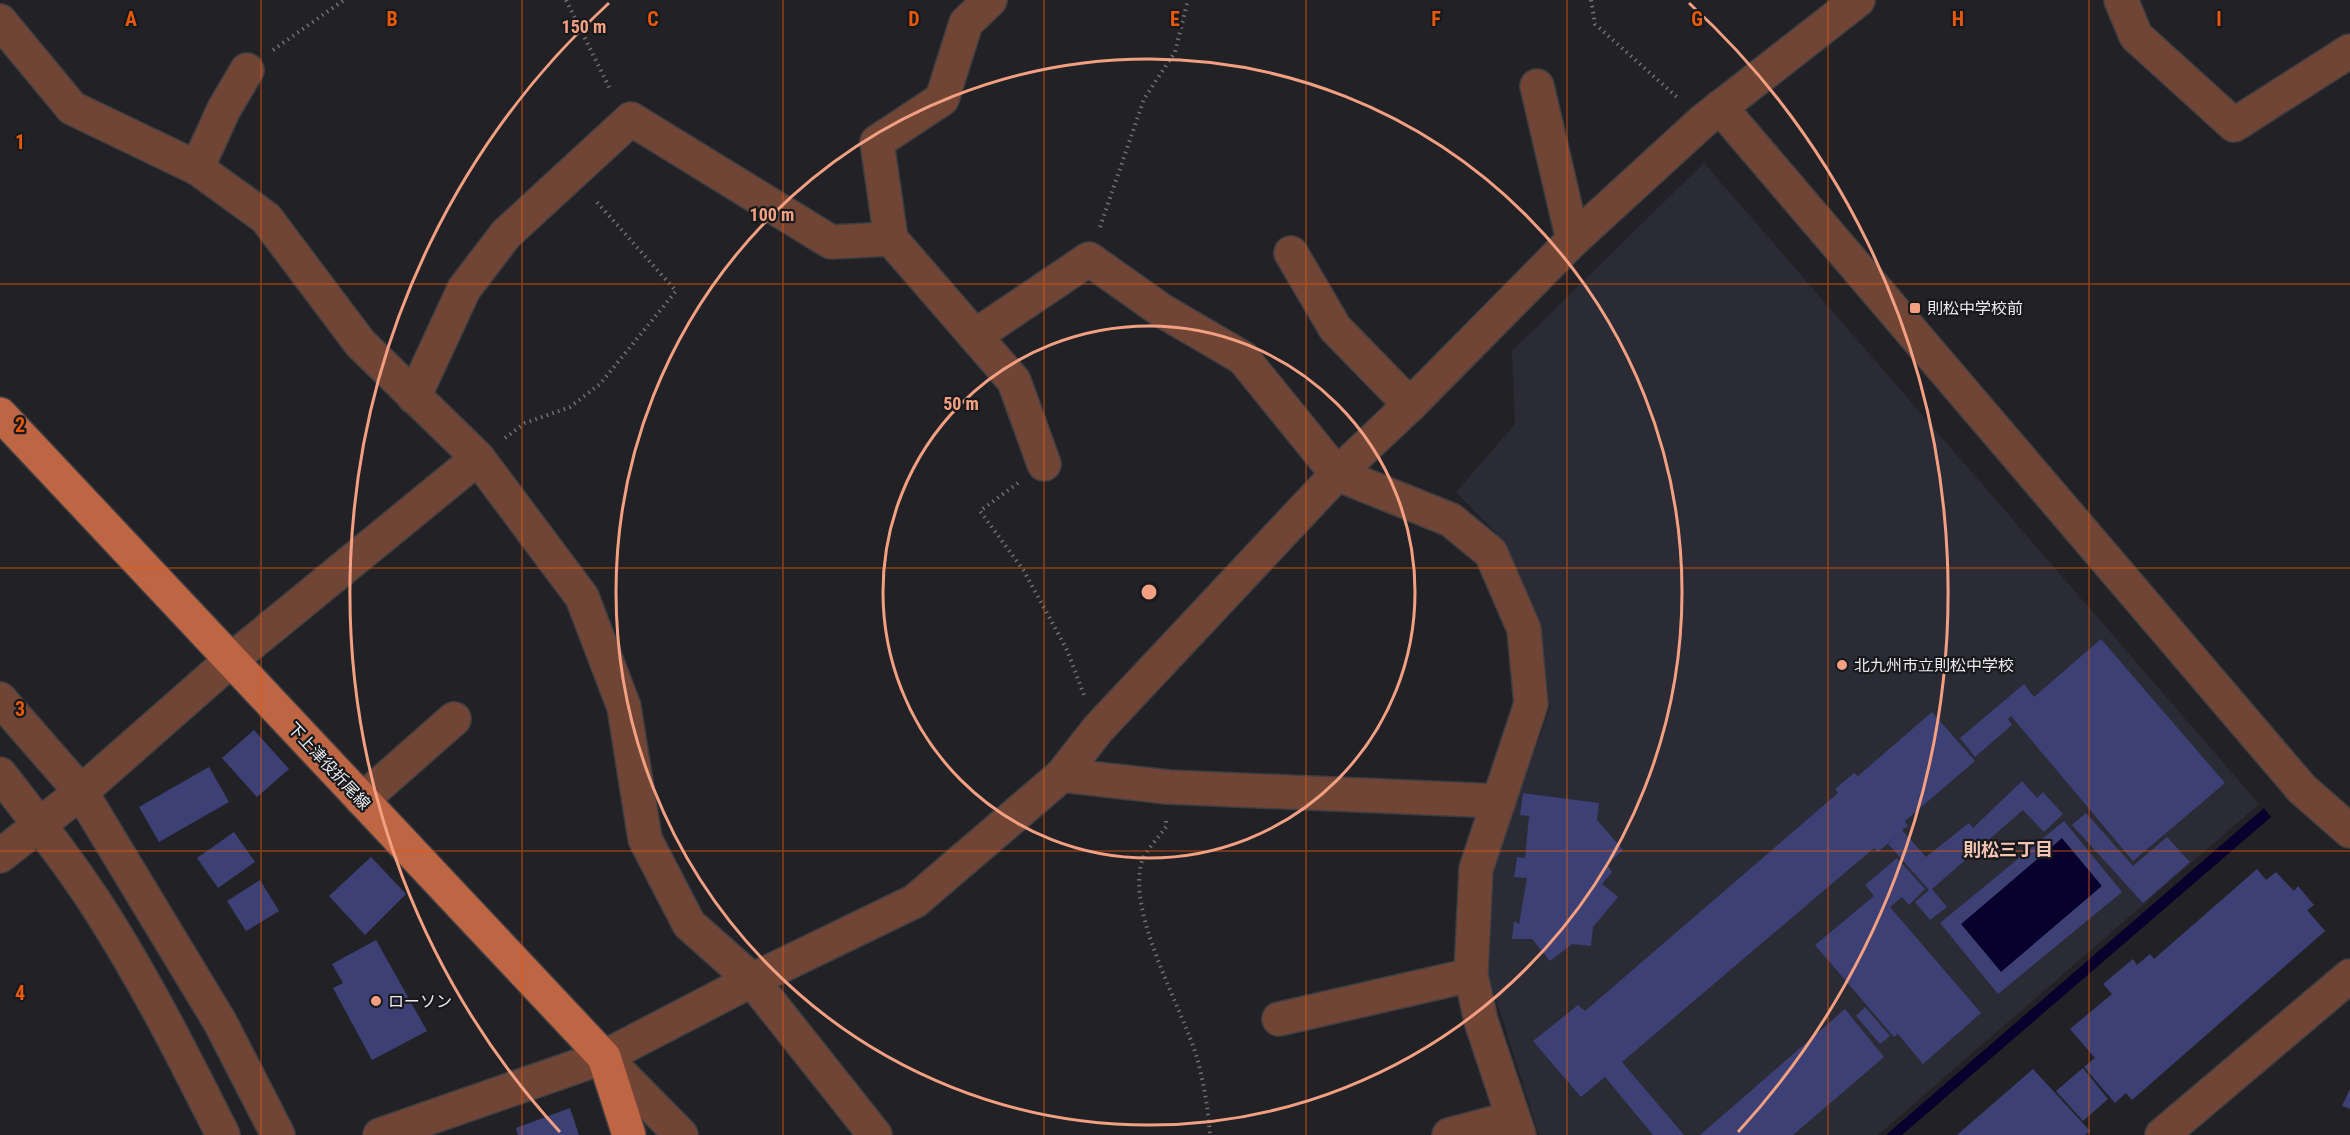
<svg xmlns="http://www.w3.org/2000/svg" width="2350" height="1135" viewBox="0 0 2350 1135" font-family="'Roboto Condensed','Noto Sans JP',sans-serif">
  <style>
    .built { fill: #2a2b35 }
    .water { fill: #08012e }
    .building { fill: #3d4074; fill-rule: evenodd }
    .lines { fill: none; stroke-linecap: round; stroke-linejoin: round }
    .minor-casing { stroke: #3e3e42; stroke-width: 36 }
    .major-casing { stroke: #3e3e42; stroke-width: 36 }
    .path { stroke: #707073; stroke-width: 4; stroke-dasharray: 1.5 4.5; stroke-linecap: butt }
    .minor { stroke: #714536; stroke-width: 33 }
    .major { stroke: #be6544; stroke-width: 33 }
    .grid { fill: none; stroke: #e8590c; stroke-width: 1.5; stroke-opacity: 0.55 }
    .ring { fill: none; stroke: #f3a082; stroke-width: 3 }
    .poi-dot { fill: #f3a082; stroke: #18191d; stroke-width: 2 }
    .labels { text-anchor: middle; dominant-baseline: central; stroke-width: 4.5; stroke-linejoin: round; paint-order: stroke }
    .poi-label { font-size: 16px; fill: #ebebee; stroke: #18191d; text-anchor: start }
    .street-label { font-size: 16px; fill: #ebebee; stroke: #18191d }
    .neighbourhood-label { font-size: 18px; font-weight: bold; fill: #f4c4b3; stroke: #18191d }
    .grid-label { font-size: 20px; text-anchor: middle; font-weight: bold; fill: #e8590c; stroke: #18191d; stroke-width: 4.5; stroke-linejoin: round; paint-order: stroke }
    .centre { fill: #f3a082; stroke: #18191d; stroke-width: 3 }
    .ring-label { font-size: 18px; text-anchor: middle; font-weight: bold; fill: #f3a082; stroke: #18191d; stroke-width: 4.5; stroke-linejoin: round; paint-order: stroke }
  </style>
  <rect width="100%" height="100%" fill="#222226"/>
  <path class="built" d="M1704,163L2259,804L1878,1135H1539L1489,977L1494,865L1550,708L1541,623L1507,544L1456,492L1515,424L1512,351Z"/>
  <g class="water">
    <path d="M2264,808L2271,817L1902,1135H1886Z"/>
    <path d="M2062,838L2102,886L2001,972L1961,924Z"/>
  </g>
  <g class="building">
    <path d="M2101,639L2225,783L2133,861L2011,716L2008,719L2012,725L1975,757L1960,738L2024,684L2034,697Z"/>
    <path d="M1932,712L1975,761L1905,821L1908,826L1902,830L1926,857L1969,823L1973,828L2022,781L2037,798L2043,792L2063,814L2044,832L2023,810L1932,889L1947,907L1930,920L1915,902L1929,890L1888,844L1901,832L1878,852L1874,848L1622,1062L1684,1135H1653L1605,1077L1581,1097L1533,1041L1578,1005L1585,1011L1838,793L1835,789L1854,773L1858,776Z"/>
    <path d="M254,730L289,769L257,797L222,758Z"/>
    <path d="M209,767L229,802L159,842L139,807Z"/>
    <path d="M1523,793L1599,803L1597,820L1623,850L1607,864L1612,872L1602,884L1618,897L1593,927L1591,946L1572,944L1550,961L1532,939H1512L1514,921L1519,924L1527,878L1514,877L1517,857L1525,858L1529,816L1520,815Z"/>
    <path d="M2086,813L2133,866L2167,837L2190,862L2143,903L2072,825Z"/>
    <path d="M2064,821L2122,892L1998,994L1940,923ZM2062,838L2102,886L2001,972L1961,924Z"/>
    <path d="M234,832L255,862L218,888L197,858Z"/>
    <path d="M371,857L406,894L365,935L329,896Z"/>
    <path d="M1897,858L1925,889L1909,905L1902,897L1890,907L1981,1013L1923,1064L1898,1034L1894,1037L1815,945L1874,896L1865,885Z"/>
    <path d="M2257,869L2266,880L2276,872L2294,891L2298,886L2314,905L2307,910L2325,931L2132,1100L2126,1093L2115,1103L2084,1067L2095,1058L2070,1029L2112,994L2103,984L2133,959L2137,965L2150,954L2154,959Z"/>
    <path d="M260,880L279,911L246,931L227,901Z"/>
    <path d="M376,940L427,1031L372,1060L333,988L343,983L332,964Z"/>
    <path d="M1865,1007L1890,1036L1880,1044L1856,1016Z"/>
    <path d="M1845,1009L1884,1057L1793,1135H1700Z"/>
    <path d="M2083,1068L2108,1099L2083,1121L2056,1091Z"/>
    <path d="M2033,1069L2090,1131L2085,1135H1957Z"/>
    <path d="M2350,1089V1109L2342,1106Z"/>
    <path d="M570,1108L579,1135H518L516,1128Z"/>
  </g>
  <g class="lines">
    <g class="minor-casing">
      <g id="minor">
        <path d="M990,0L966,23L942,99L877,142L891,239L975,336L1089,259L1161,310L1243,358L1337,474L1451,520L1491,553L1524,629L1531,704L1476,869L1471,975L1481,1021L1519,1135"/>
        <path d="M2121,0L2136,36L2234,125L2350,51"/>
        <path d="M0,21L72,108L197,168L266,218L360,343L478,458L582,597L624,707L645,839L689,924L752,980L875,1135"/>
        <path d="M1537,86L1573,240"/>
        <path d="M1720,107L2302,789L2350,831"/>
        <path d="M197,168L224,109L247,70"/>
        <path d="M1291,253L1335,328L1410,405"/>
        <path d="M975,336L1014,381L1044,464"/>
        <path d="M414,397L464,289L506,234L631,119L831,242L891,239"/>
        <path d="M0,699L81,792L220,1022L278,1135"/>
        <path d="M0,774C34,818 70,863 100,910C146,982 185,1059 223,1135"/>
        <path d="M1062,775L1168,787L1499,801"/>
        <path d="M362,800L454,719"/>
        <path d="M0,856L81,792L230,661L478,458"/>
        <path d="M1279,1019L1471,975"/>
        <path d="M604,1057L681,1135"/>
        <path d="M380,1135L604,1057L752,980L915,901L1062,775L1098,729L1337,474L1410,405L1573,240L1703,121L1858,0"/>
        <path d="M1449,1135L1513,1118"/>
        <path d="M2162,1135L2350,976"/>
      </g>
    </g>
    <g class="major-casing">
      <path id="major" d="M0,414L604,1057L629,1135"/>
    </g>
    <g class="path">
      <path d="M566,0L611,91"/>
      <path d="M1591,0L1595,24L1678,98"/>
      <path d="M273,50L344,0"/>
      <path d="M1100,227L1144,99L1175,52L1188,0"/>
      <path d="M505,438L525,423L570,407L600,384L676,291L595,200"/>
      <path d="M1018,483L980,511L1024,571L1067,650L1084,695"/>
      <path d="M1166,821V827C1159,837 1146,850 1142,861C1126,913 1182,1007 1197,1058C1204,1083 1208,1109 1210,1135"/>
    </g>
    <use href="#minor" class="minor"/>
    <use href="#major" class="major"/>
  </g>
  <path class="grid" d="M261,0V1135M522,0V1135M783,0V1135M1044,0V1135M1306,0V1135M1567,0V1135M1828,0V1135M2089,0V1135M0,284H2350M0,568H2350M0,851H2350"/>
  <g class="ring">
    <circle cx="1149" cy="592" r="266"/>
    <circle cx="1149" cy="592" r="533"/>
    <path d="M560 1132A799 799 0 0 1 609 3M1689 3A799 799 0 0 1 1738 1132"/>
  </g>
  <g class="poi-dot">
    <rect x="1909" y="302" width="12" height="12" rx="3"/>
    <circle cx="1842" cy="665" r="6"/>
    <circle cx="376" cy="1001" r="6"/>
  </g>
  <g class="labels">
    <g class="poi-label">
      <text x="1927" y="308">則松中学校前</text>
      <text x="1854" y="665">北九州市立則松中学校</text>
      <text x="388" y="1001">ローソン</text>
    </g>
    <g class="street-label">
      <text transform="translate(329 766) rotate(47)">下上津役折尾線</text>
    </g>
    <g class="neighbourhood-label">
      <text x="2008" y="849">則松三丁目</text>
    </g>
  </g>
  <g class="grid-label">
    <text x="131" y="26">A</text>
    <text x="392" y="26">B</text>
    <text x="653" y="26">C</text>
    <text x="914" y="26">D</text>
    <text x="1175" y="26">E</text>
    <text x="1436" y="26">F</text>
    <text x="1697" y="26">G</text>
    <text x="1958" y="26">H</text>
    <text x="2219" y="26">I</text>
    <text x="20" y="149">1</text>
    <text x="20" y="432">2</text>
    <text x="20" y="716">3</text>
    <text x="20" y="1000">4</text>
  </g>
  <circle cx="1149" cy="592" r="9" class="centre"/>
  <g class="ring-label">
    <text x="584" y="33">150 m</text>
    <text x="772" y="221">100 m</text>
    <text x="961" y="410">50 m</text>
  </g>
</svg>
